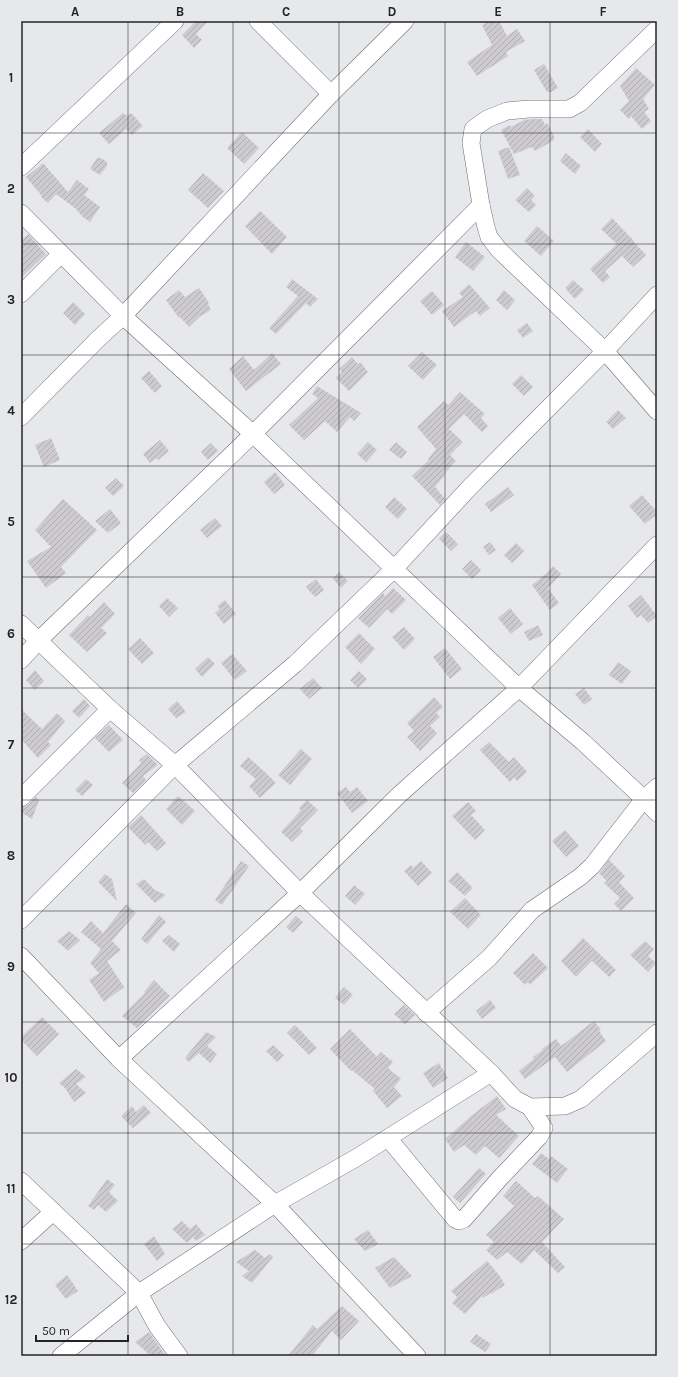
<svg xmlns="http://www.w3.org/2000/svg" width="678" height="1377" viewBox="0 0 678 1377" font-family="Karla,sans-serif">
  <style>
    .building { fill: url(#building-hatch) }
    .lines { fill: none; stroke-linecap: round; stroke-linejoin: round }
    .minor-casing { stroke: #6e6e72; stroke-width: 18 }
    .minor { stroke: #fff; stroke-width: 17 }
    .grid { fill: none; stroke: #242426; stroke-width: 1; stroke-opacity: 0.55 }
    .neatline { fill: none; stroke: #242426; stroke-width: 1.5 }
    .grid-label { font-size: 13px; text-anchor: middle; font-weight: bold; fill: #242426 }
  </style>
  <defs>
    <pattern id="building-hatch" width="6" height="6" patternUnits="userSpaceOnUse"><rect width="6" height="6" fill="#cdcbcf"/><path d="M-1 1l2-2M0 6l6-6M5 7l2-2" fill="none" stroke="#b0aeb2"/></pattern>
  </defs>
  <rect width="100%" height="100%" fill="#e7e8ec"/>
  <g class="building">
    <path d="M196,21H208L196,34L202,40L194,48L182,35Z"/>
    <path d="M489,21H499L507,36L517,29L525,41L506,52L508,56L477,76L467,62L492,45L482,25Z"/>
    <path d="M544,64L558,88L551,92H547L534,70Z"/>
    <path d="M636,68L655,85L643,99L649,109L644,112L651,121L642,129L631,116L629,119L620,110L629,101L620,86Z"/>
    <path d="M123,113L127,116L131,113L143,126L132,135L126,129L109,144L99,133Z"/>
    <path d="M526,119L528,120L530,119H542L545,125L547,123L554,136V140L535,151L532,147L514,154L501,130L510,125L511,127Z"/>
    <path d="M588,129L602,144L595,152L580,137Z"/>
    <path d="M242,132L259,148L244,164L227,148Z"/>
    <path d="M509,147L520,175L508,179L498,151Z"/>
    <path d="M566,153L581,166L575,174L560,161Z"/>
    <path d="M97,158H101L107,162V166L100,175L90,169Z"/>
    <path d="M43,163L68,192L77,180L89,189L84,195L100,207L90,222L83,217L75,208L56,194L48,203L41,197L42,196L26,177Z"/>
    <path d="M203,173L224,191L208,208L188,190Z"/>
    <path d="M527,188L535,196L531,200L536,205L529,212L515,200Z"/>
    <path d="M260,211L287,237L272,254L245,226Z"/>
    <path d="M612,218L634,241H633L646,255L633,267L622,256L605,271L610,277L603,283L590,269L617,244L601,229Z"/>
    <path d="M537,226L554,241L541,256L524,241Z"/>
    <path d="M28,234L46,254L21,278V241Z"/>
    <path d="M466,242L485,257L473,271L455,257Z"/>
    <path d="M292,279L318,299L310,307L306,303L276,334L269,328L298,296L286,287Z"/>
    <path d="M573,280L584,290L575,299L565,288Z"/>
    <path d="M469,284L490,308L480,316L476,311L454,327L442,311L463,297L459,293Z"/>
    <path d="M199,288L209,303L208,304L211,310L199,317L189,327L180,317L179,318L166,300L179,290L185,297Z"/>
    <path d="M504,290L515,300L507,310L496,300Z"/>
    <path d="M432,291L444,305L432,315L420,301Z"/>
    <path d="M73,302L85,314L75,325L63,313Z"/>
    <path d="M527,323L533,331L523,338L517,330Z"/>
    <path d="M422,352L437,365L423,380L408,366Z"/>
    <path d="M272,353L281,364L246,391L229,369L243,356L254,370Z"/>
    <path d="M352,357L358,364L360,362L368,372L349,391L336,378L342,372L339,369Z"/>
    <path d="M149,371L162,386L155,393L141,378Z"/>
    <path d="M521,375L533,387L524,396L512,384Z"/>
    <path d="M317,386L361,413L354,421L350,417L337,432L325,421L304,440L289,425L318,398L312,394Z"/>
    <path d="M460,392L485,414L481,418L488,426L482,432L464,414L449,429L463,442L450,455L456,461L444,474L445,475L435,487L445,499L440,505L412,476L429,460L428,459L436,449L417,427L444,401L448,405Z"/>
    <path d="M618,410L626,418L613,429L606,422Z"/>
    <path d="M51,438L60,460L44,467L35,445Z"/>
    <path d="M160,440L169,451L158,460L156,458L150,463L143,454Z"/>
    <path d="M368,442L377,450L366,462L357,454Z"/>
    <path d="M396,442L407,452L401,459L389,450Z"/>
    <path d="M211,443L218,451L208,460L201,452Z"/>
    <path d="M275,472L285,485L274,494L264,482Z"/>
    <path d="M116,478L124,486L113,496L105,488Z"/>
    <path d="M508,487L514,495L491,512L485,504Z"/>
    <path d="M642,495L657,512V514L645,524L629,506Z"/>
    <path d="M394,497L407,509L398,519L385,507Z"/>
    <path d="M63,499L97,530L61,567L66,573L46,588L27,561L51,547L35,530Z"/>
    <path d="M110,509L121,523L108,533L95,521Z"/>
    <path d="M215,518L222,526L207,538L200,530Z"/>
    <path d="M446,532L458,544L451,551L439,539Z"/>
    <path d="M490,542L496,550L489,555L483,547Z"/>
    <path d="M516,543L524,551L512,563L504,555Z"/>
    <path d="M471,560L481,570L472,579L462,569Z"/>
    <path d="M553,566L561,574L548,588L559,603L550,610L532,585L545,574V575Z"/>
    <path d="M339,572L348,581L341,588L333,579Z"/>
    <path d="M316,579L324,590L315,597L306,587Z"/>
    <path d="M393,588L406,600L392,614L387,609L369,628L358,618L383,593L385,596Z"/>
    <path d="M641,595L657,616L648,623L641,615L637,618L628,606Z"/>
    <path d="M167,598L178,608L169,617L159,606Z"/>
    <path d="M225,600L236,614L224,624L215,613L220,609L217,606Z"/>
    <path d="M104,602L115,614L101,628L107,633L87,652L69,635L88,615L90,617Z"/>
    <path d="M510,608L523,624L511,634L498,618Z"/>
    <path d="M538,625L543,635L529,641L524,632Z"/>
    <path d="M404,627L415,639L404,650L392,637Z"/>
    <path d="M359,633L375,649L361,664L345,647Z"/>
    <path d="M140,638L154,653L142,664L128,649Z"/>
    <path d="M445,648L462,669L450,679L433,657Z"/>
    <path d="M232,654L247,671L235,680L221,663Z"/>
    <path d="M208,657L215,664L202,677L195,669Z"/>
    <path d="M618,662L631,671L622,684L609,675Z"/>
    <path d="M35,670L44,681L35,690L26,680Z"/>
    <path d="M359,671L367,679L358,688L350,680Z"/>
    <path d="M313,678L322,688L309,699L300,689Z"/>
    <path d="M584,688L592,699L584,705L575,694Z"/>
    <path d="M434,697L443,707L436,713L440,717L430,726L437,733L420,751L407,737L414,731L407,723Z"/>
    <path d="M84,699L90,706L79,718L72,711Z"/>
    <path d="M177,701L186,712L176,718L168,709Z"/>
    <path d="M21,709L42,729L57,713L65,721L48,742L51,745L38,758L21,739Z"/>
    <path d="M109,725L123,740L109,752L95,738Z"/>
    <path d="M489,742L509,762L514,757L527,772L517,781L514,777L510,782L480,750Z"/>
    <path d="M301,749L312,759L290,785L278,775Z"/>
    <path d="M147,754L158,765L143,776L146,780L133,793L122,783L141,763L139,760Z"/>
    <path d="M248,757L266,773L276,783L260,798L249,786L256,779L240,766Z"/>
    <path d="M86,779L93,785L82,796L75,790Z"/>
    <path d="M346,787L350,792L357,787L368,801L352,813L337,793Z"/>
    <path d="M178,796L195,811L182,825L166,809Z"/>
    <path d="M36,797L39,800L32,819L21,812V808L28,805Z"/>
    <path d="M307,800L318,810L300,828L303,831L292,842L281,832L301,810L299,808Z"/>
    <path d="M468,802L476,811L471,815L485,830L475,840L452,816Z"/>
    <path d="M141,815L166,843L157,851L148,842L145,845L128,827Z"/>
    <path d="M565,830L579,846L566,857L552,841Z"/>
    <path d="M609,860L625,876L619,882L634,898L621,911L614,904L620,898L604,883L607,881L599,873Z"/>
    <path d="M241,861L249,866L222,905L215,900Z"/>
    <path d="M421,861L432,873L418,886L404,871L411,865L413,868Z"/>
    <path d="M457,872L473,888L465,896L448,881Z"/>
    <path d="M105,874L112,879L117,901L98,882Z"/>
    <path d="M144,879L155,890L166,895L155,903L136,884Z"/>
    <path d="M354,885L365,894L355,905L345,896Z"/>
    <path d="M465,898L481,915L468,929L450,912Z"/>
    <path d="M126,904L136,913L112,941L121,950L107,961L124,987L104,1002L89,980L99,973L90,963L101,949L81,932L91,921L103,933Z"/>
    <path d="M159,915L166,922L147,944L141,939Z"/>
    <path d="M296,916L303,922L293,933L286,927Z"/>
    <path d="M69,931L80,940L68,951L57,941Z"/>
    <path d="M169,935L180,944L174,952L162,941Z"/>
    <path d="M583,938L616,970L609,977L592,961L576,977L561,961Z"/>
    <path d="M645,941L654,949L648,956L656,963L648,972L630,955Z"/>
    <path d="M533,953L548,968L530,985L528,982L525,985L513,973Z"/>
    <path d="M154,980L170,996L137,1028L122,1016L145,993L144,992Z"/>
    <path d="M344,987L353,995L344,1005L335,998Z"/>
    <path d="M490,1000L496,1008L482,1019L476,1011Z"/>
    <path d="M404,1005L415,1015L405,1024L394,1014Z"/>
    <path d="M42,1017L59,1034L37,1056L21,1040V1037Z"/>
    <path d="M594,1021L601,1030L599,1031L606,1041L567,1072L555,1057L525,1079L519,1071L534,1059L533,1057L543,1050L542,1049L556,1039L561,1046Z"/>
    <path d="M295,1025L317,1048L309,1055L287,1033Z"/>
    <path d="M350,1029L377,1057L381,1052L393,1062L388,1068L401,1079L394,1087L402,1096L387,1108L373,1091L375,1089L352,1070L351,1071L330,1049Z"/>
    <path d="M206,1032L216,1037L207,1046L217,1054L210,1063L199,1053L189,1062L185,1058Z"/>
    <path d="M273,1045L284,1055L277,1062L266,1051Z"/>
    <path d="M439,1063L448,1078L433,1088L423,1073Z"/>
    <path d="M76,1069L86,1077L76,1084L86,1093L74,1102L65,1088L59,1083Z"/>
    <path d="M497,1096L506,1109L496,1115L519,1136L499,1158L485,1146L476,1155L464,1145L454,1152L445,1139L471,1116Z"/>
    <path d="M144,1105L151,1113L133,1128L121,1116L132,1106L136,1112Z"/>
    <path d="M541,1153L549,1159L551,1156L568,1169L557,1183L532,1164Z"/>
    <path d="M479,1168L486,1174L460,1203L453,1197Z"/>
    <path d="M107,1179L115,1185L109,1192L118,1201L106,1212L98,1205L94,1210L88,1206Z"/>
    <path d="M516,1181L535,1198L538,1196L564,1219L542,1242L565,1267L558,1273L534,1250L522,1264L507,1252L497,1260L486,1250L494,1242L486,1235L514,1206L503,1196Z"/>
    <path d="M182,1221L190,1229L196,1224L205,1235L196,1241L193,1237L187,1243L172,1229Z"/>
    <path d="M368,1230L378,1244L365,1251L354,1239Z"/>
    <path d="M154,1236L165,1254L157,1261L144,1244Z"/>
    <path d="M255,1250L265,1258L270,1254L273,1257L252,1283L242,1276L249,1271L236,1262Z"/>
    <path d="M394,1257L412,1276L390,1288L375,1268Z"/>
    <path d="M487,1261L499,1275L505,1285L491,1294L490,1293L483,1298L482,1296L465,1314L452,1303L457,1297L451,1291Z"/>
    <path d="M67,1275L78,1291L66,1299L55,1285Z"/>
    <path d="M342,1306L359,1321L341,1340L332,1331L312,1356H288L313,1325L317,1329Z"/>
    <path d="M149,1332L166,1356H151L135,1342Z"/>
    <path d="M476,1334L491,1344L485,1352L470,1342Z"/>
  </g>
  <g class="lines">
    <g class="minor-casing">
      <g id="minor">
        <path d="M258,21L331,94"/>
        <path d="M21,167L175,21"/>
        <path d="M481,205L486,227L489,237L499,250L605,351L657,411"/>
        <path d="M21,213L123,316L253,434L519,688L583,742L644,799L657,813"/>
        <path d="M21,294L61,254"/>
        <path d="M21,417L98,339L123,316L331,94L405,21"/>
        <path d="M21,624L110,709L175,765L300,893L491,1073L515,1099L530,1107L565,1106L581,1099L657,1033"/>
        <path d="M21,660L39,640L253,434L481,205L471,143L473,129L487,119L507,111L529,109H569L580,103L657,29"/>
        <path d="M21,798L110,709"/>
        <path d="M21,920L175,765L295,664L394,569L470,487L605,351L657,295"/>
        <path d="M21,956L119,1059L275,1204L417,1356"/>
        <path d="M426,1013L489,958L532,910L580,877L592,866L644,799L657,787"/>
        <path d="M119,1059L300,893L400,794L519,688L657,545"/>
        <path d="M388,1138L455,1219L459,1221L464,1219L500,1178L539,1137L544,1128L530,1107"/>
        <path d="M21,1181L139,1293L157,1326L179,1356"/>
        <path d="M21,1241L53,1212"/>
        <path d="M61,1356L139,1293L275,1204L356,1158L491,1073"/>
      </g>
    </g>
    <use href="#minor" class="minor"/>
  </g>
  <path class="grid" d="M128,21V1356M233,21V1356M339,21V1356M445,21V1356M550,21V1356M21,133H657M21,244H657M21,355H657M21,466H657M21,577H657M21,688H657M21,800H657M21,911H657M21,1022H657M21,1133H657M21,1244H657"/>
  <rect width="678" height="1377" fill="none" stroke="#e7e8ec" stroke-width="44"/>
  <path d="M36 1335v6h92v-6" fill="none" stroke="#242426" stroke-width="2"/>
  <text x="42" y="1335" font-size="12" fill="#242426" stroke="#e7e8ec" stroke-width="3" paint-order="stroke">50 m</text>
  <rect x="22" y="22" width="634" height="1333" class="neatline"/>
  <g class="grid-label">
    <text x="75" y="16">A</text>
    <text x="180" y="16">B</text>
    <text x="286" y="16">C</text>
    <text x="392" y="16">D</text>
    <text x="498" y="16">E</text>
    <text x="603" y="16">F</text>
    <text x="11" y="82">1</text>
    <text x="11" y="193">2</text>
    <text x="11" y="304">3</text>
    <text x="11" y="415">4</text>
    <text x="11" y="526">5</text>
    <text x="11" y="638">6</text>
    <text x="11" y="749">7</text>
    <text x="11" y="860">8</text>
    <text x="11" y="971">9</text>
    <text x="11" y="1082">10</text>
    <text x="11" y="1193">11</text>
    <text x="11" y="1304">12</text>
  </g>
</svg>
